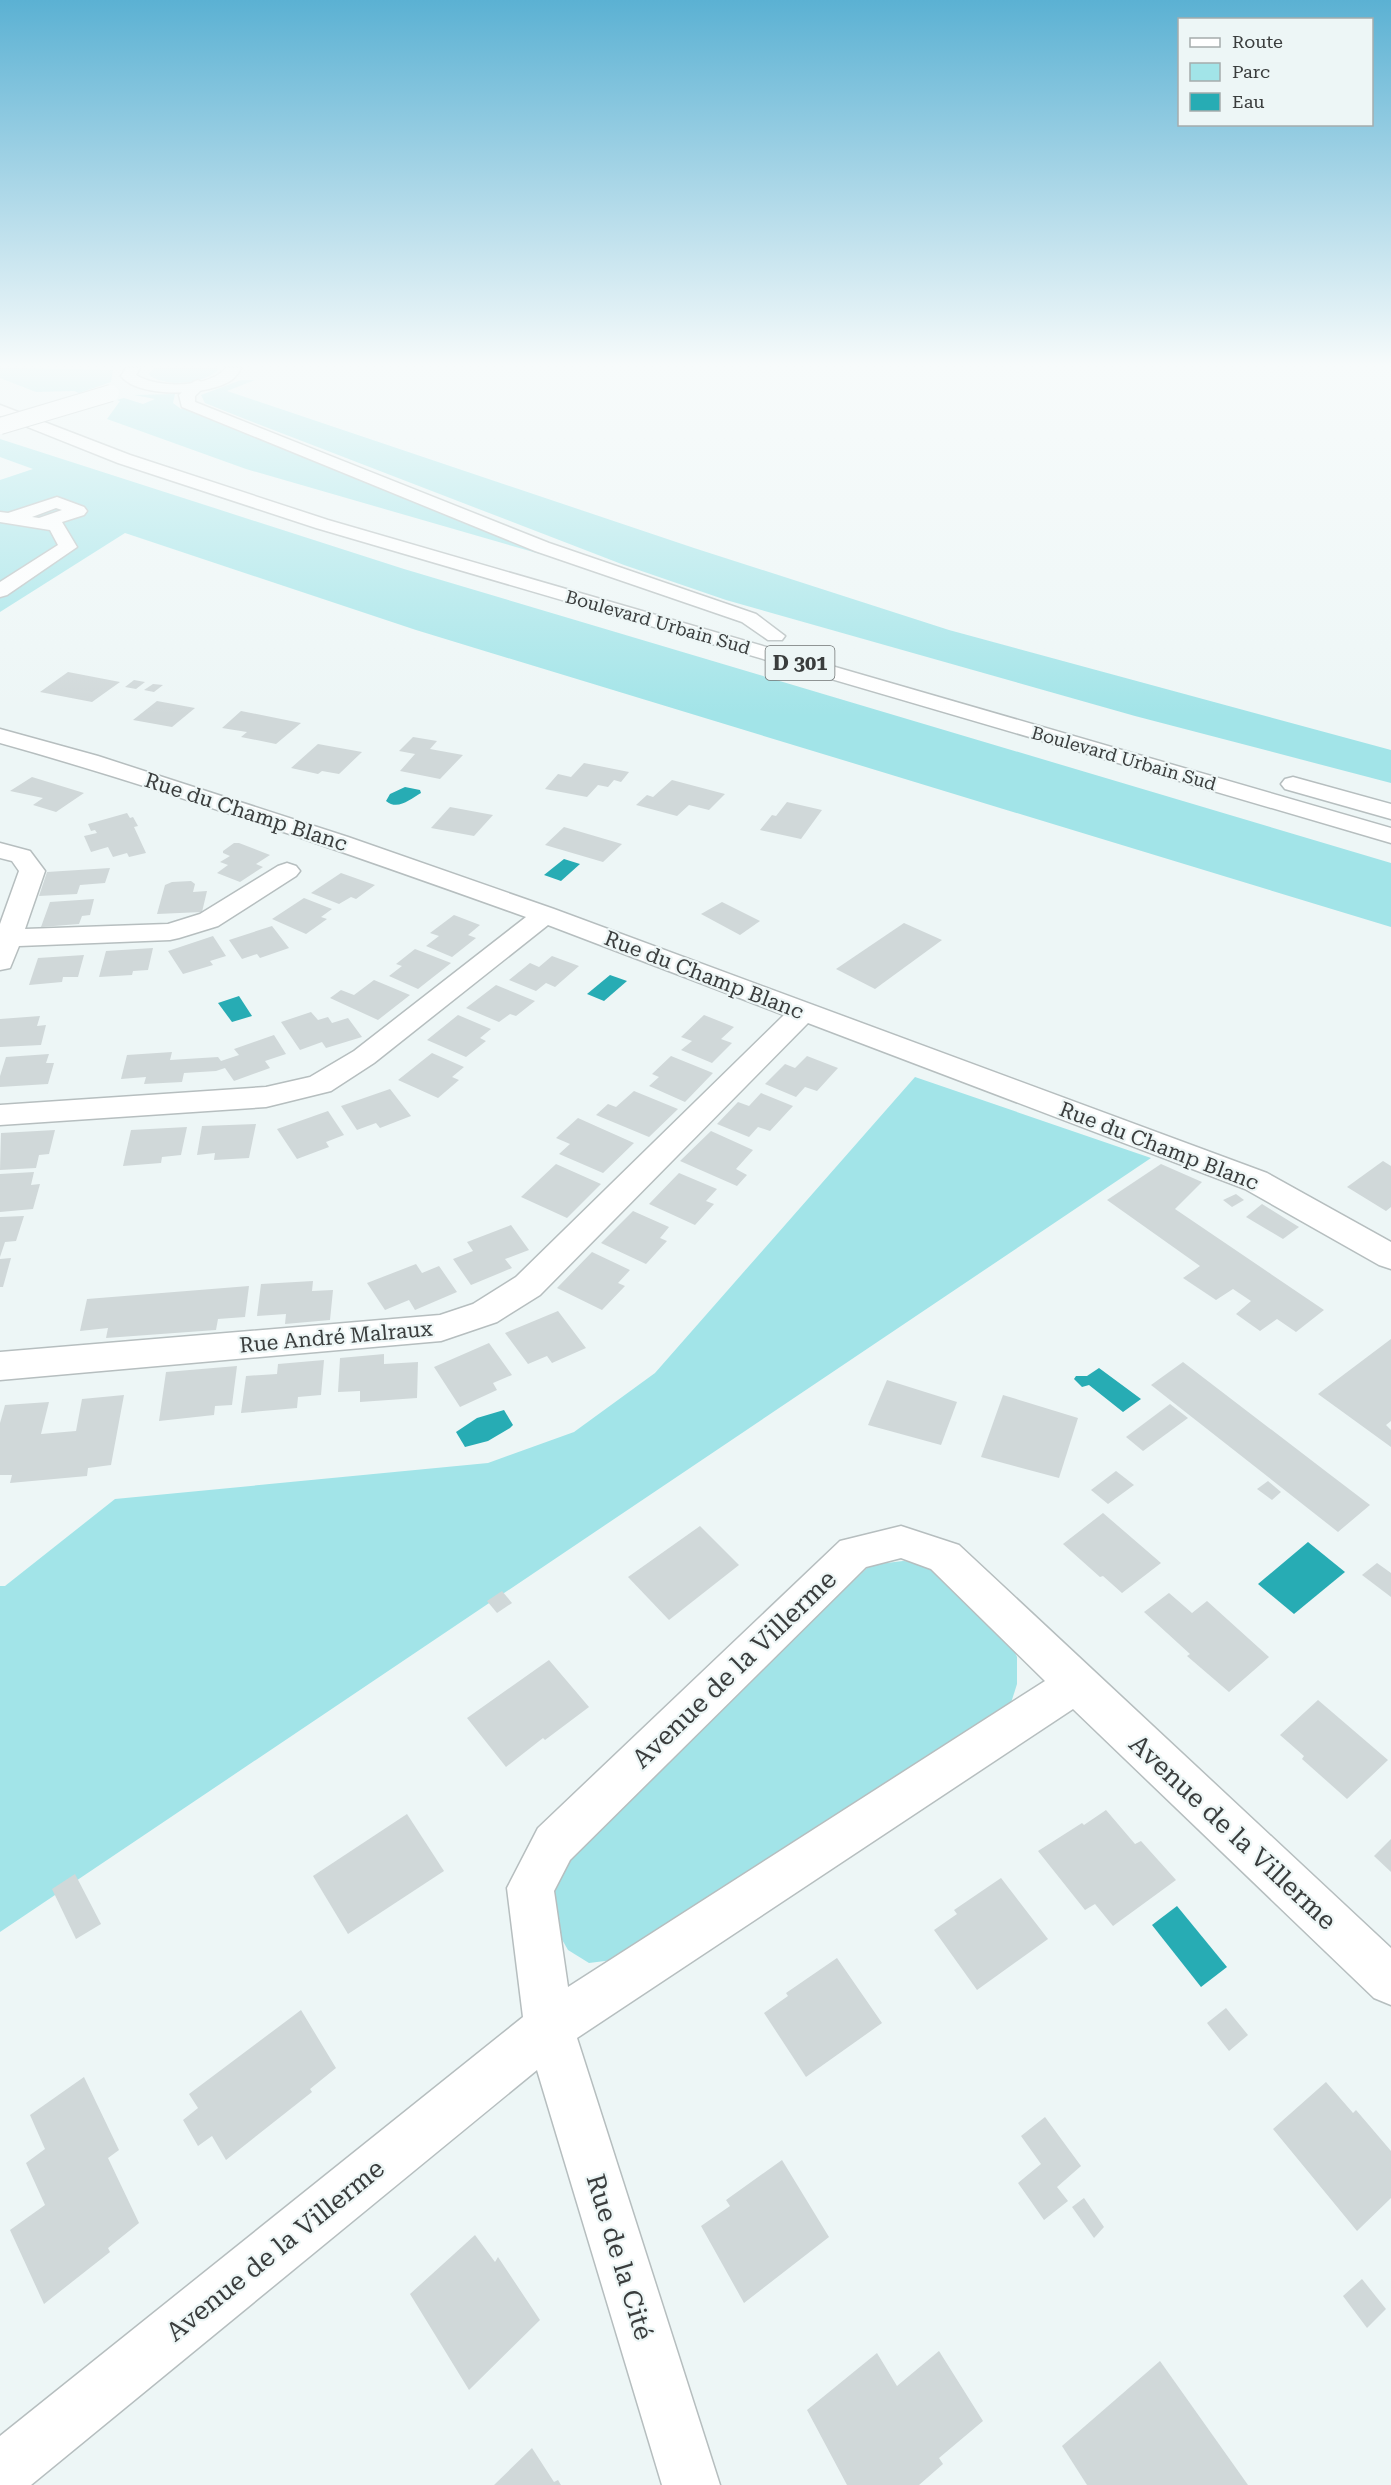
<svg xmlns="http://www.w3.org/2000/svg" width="1391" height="2485" viewBox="0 0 1391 2485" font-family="'Roboto Serif',serif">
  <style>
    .green { fill: #a2e4e8 }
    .water { fill: #27acb4 }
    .building { fill: #d0d8d9 }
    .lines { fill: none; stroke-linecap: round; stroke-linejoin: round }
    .minor-casing { stroke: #b6bebf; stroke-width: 3 }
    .major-casing { stroke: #b6bebf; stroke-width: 3 }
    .highway-casing { stroke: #b6bebf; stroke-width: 3 }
    .minor { fill: #fff; fill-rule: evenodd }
    .major { fill: #fff; fill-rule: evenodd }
    .highway { fill: #fff; fill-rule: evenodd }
    .major-bridge-casing { stroke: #b6bebf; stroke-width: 18; stroke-linecap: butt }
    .major-bridge { stroke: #fff; stroke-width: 16 }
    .labels { text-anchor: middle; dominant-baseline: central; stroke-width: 4.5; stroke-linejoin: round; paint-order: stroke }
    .far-street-label { font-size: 18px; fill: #3a3d3d; stroke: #edf6f6 }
    .shield { fill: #edf6f6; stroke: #707474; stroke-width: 1.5 }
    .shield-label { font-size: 20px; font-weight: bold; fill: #3a3d3d }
    .street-label { font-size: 21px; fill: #3a3d3d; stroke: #edf6f6 }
    .near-street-label { font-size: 26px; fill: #3a3d3d; stroke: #edf6f6 }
  </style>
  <rect width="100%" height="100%" fill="#edf6f6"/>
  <g class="green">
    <path d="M0,368L113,370L111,382L79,393L74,391L36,392L0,378Z"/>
    <path d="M155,368H218L217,371C201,384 168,387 150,376L149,373Z"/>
    <path d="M241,380H255L227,391L694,548L949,630L1391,750V783L1135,716L726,600L624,565L245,419L205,403L201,395Z"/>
    <path d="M175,394L173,403L181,409L185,408L568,562L246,469L107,419L120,401L117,400L124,398L143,404L155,399L134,395Z"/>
    <path d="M0,439L404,569L1391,863V927L416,630L125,533L0,612V480L33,469L0,457Z"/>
    <path d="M915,1077L1151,1158L0,1932V1586H5L115,1499L488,1463L574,1432L655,1373Z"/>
    <path d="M903,1561L931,1563L1005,1631L1017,1657V1684L1011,1703L621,1959L589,1963L568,1950L553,1924L548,1898L555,1867L870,1565Z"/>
  </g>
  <g class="water">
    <path d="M405,787L420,790L421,793C410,799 398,811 386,801L390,794Z"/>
    <path d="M564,859L580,864L561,881L544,875Z"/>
    <path d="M610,975L627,981L604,1001L587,994Z"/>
    <path d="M239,996L252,1016L232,1022L218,1003Z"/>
    <path d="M1099,1368L1141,1399L1123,1412L1089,1385L1082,1387L1074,1379L1076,1376H1087Z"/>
    <path d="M504,1410L513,1425L510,1428L488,1441L465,1447L456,1432L477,1418Z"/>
    <path d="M1308,1542L1345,1572L1294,1614L1258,1584Z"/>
    <path d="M1177,1906L1227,1967L1201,1987L1152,1925Z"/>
  </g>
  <g class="building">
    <path d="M68,672L120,682L92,702L40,692Z"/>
    <path d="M134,680L145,682L136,689L125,687Z"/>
    <path d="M153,684L163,685L154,692L144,690Z"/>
    <path d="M157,701L195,708L172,727L133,720Z"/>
    <path d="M241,711L301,723L276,744L241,737L247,732L222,728Z"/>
    <path d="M413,737L437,741L430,749L463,755L440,779L400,771L415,754L399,751Z"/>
    <path d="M318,744L362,752L339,774L322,771L318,774L291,768Z"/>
    <path d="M584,763L629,772L621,782L614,780L608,787L598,785L587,797L545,789L558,774L571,777Z"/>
    <path d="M32,777L84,793L56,812L33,805L43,798L10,791Z"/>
    <path d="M672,780L725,794L709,810L689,805L677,816L636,805L647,795L653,797Z"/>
    <path d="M787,802L822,810L801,839L760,830L772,815L776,816Z"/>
    <path d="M450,807L493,815L474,836L431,828Z"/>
    <path d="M127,813L130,818L133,817L138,826L134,827L146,853L129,857L127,853L113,857L108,847L91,852L84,836L97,833L95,830L91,831L88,824Z"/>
    <path d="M564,827L622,844L603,862L545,845Z"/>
    <path d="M234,843H239L270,855L256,864L263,867L240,882L217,873L228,865L220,862L230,856L223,853V851Z"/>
    <path d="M110,868L105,883L80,885L77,894L39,896L47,872Z"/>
    <path d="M341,873L375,885L356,899L351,897L339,904L311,893Z"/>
    <path d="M191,881L195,884L193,892L207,891L202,912L157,914L165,885L172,882Z"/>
    <path d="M304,898L332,909L321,917L327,919L306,934L272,919Z"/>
    <path d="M94,899L90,915L82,916L79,924L41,927L50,902Z"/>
    <path d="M722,902L760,921L740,935L701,914Z"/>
    <path d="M454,915L480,925L468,935L476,938L452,957L426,946L439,936L430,933Z"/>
    <path d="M904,923L942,940L875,989L836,969Z"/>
    <path d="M272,926L289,948L260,958L257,954L242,959L229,940Z"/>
    <path d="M213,936L226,956L210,961L213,965L183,974L168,951Z"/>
    <path d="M153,948L148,970L133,971L132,975L99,977L106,951Z"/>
    <path d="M415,949L451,963L418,989L389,976L402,966L396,964Z"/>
    <path d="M84,955L78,977H63L62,982L29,985L38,958Z"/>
    <path d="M552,956L579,966L555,987L546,983L536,991L509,980L530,963L539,967Z"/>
    <path d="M374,980L410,995L378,1020L330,998L341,990L354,995Z"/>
    <path d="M496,985L535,1001L516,1016L510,1014L499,1022L466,1008Z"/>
    <path d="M311,1012L318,1020L328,1017L332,1023L348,1018L362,1037L326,1048L322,1042L300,1050L281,1022Z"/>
    <path d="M458,1015L491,1029L480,1038L486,1041L466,1057L427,1040Z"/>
    <path d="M704,1015L734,1027L721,1039L732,1043L712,1063L681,1050L692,1041L681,1037Z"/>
    <path d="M40,1016L37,1026L46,1025L41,1045L0,1047V1019Z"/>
    <path d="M274,1035L286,1054L265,1061L270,1068L234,1081L225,1068L216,1071L184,1073L182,1082L144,1084L146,1077L121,1079L127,1055L172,1052L170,1060L218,1057L221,1061L239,1055L234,1049Z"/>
    <path d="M432,1053L464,1067L452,1077L459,1080L438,1098L398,1080Z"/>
    <path d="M49,1054L46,1063H54L48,1084L0,1087V1076L6,1057Z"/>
    <path d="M671,1056L713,1073L685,1102L649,1086L659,1077L652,1074Z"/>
    <path d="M807,1056L838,1068L817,1091L805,1087L796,1097L765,1084L785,1064L795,1068Z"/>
    <path d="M390,1089L411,1116L380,1128L376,1123L357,1130L341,1106Z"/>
    <path d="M634,1091L678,1109L649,1137L596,1115L608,1104L616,1107Z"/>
    <path d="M761,1093L793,1106L770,1131L758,1127L749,1137L717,1124L738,1102L749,1106Z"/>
    <path d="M328,1111L344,1135L326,1142L329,1147L297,1159L277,1129Z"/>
    <path d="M578,1118L598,1127L634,1143L603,1173L559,1154L570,1144L556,1138Z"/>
    <path d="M256,1124L249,1158L214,1160L215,1153L197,1155L202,1126Z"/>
    <path d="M187,1127L181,1155L162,1157L161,1163L123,1166L131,1130Z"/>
    <path d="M55,1130L49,1154L39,1155L36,1168L0,1170L1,1133Z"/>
    <path d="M711,1131L753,1150L736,1169L747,1175L737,1186L680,1161Z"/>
    <path d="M1383,1161L1391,1166V1207L1386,1211L1347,1187Z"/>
    <path d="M556,1164L601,1184L567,1218L521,1197Z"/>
    <path d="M1161,1164L1202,1182L1175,1209L1324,1310L1296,1332L1277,1319L1260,1331L1236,1314L1251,1301L1233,1289L1216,1300L1183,1278L1200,1266L1107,1200Z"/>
    <path d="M34,1172L31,1185L40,1184L33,1209L0,1212V1174Z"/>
    <path d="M679,1173L717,1189L706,1201L714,1204L695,1225L649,1204Z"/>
    <path d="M1236,1194L1244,1200L1232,1207L1223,1200Z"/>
    <path d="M1262,1204L1299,1227L1283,1239L1246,1217Z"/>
    <path d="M633,1211L669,1227L660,1238L667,1241L646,1264L601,1243Z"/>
    <path d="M24,1216L16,1241L5,1242L0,1257V1217Z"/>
    <path d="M511,1225L529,1250L505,1259L512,1268L471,1285L453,1259L473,1251L467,1242Z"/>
    <path d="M592,1252L630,1270L618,1283L625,1286L602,1310L557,1288Z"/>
    <path d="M11,1258L3,1287H0V1259Z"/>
    <path d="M416,1264L422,1273L439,1266L457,1292L415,1310L409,1300L385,1310L367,1283Z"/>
    <path d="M313,1281L312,1291L333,1290L330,1320L285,1324L286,1314L257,1316L261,1284Z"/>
    <path d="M249,1286L245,1317L218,1319L216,1330L106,1338L108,1328L80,1331L87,1299Z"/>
    <path d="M558,1311L586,1348L552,1363L547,1356L528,1364L505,1333Z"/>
    <path d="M1391,1339V1421L1386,1425L1391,1430V1447L1318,1394Z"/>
    <path d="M489,1343L512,1375L493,1383L497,1390L460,1407L434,1367Z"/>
    <path d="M384,1354V1364L418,1362L417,1398L360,1402V1391L338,1392L340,1358Z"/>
    <path d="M324,1360L321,1395L298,1397L297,1408L241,1413L246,1376L277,1374L278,1364Z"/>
    <path d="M1183,1362L1328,1473L1370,1505L1338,1532L1151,1385Z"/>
    <path d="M237,1366L232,1405L215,1406L214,1415L159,1421L166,1372Z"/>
    <path d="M887,1380L957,1402L941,1445L868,1425Z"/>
    <path d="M124,1395L111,1465L88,1468L87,1476L10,1483L12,1475H0V1423L5,1405L49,1402L41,1434L76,1431L82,1399Z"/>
    <path d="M1003,1395L1078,1418L1059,1478L981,1457Z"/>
    <path d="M1170,1404L1188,1418L1143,1451L1126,1437Z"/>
    <path d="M1116,1471L1134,1485L1108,1504L1091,1490Z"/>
    <path d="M1268,1481L1281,1492L1272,1500L1257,1489Z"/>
    <path d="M1103,1513L1161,1563L1122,1593L1103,1576L1100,1577L1063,1544Z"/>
    <path d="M700,1526L739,1565L669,1620L628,1577Z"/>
    <path d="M1377,1563L1391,1573V1597L1362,1575Z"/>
    <path d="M502,1591L512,1603L497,1613L487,1601Z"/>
    <path d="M1169,1593L1192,1613L1207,1601L1269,1657L1229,1692L1187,1656L1190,1654L1144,1612Z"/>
    <path d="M549,1660L589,1707L545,1740L543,1738L506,1767L467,1718Z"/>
    <path d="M1318,1700L1388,1760L1347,1799L1302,1759L1304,1756L1280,1735Z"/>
    <path d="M1106,1810L1135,1844L1141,1841L1176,1880L1113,1926L1095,1904L1085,1910L1038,1851L1082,1823L1084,1825Z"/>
    <path d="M407,1814L444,1871L348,1934L313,1876Z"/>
    <path d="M1391,1839V1872L1374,1856Z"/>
    <path d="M75,1874L101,1924L76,1939L52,1889Z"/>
    <path d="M1001,1878L1048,1939L977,1990L934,1930L957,1914L954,1910Z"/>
    <path d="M837,1958L882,2023L806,2077L764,2013L788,1996L786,1993Z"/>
    <path d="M1226,2008L1248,2035L1229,2051L1207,2023Z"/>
    <path d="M301,2010L336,2068L310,2089L312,2092L226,2160L212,2136L198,2146L183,2120L198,2108L189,2094Z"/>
    <path d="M84,2077L119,2150L108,2158L139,2223L108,2248L110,2252L44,2304L10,2230L45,2205L26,2163L45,2149L30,2115Z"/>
    <path d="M1326,2082L1353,2113L1356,2110L1391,2151V2198L1357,2231L1273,2129Z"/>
    <path d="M1045,2117L1081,2166L1057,2187L1068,2201L1044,2220L1018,2183L1041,2164L1021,2136Z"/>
    <path d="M782,2160L829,2237L744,2303L701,2226L730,2206L726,2200Z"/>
    <path d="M1084,2198L1104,2227L1094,2238L1072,2207Z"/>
    <path d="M475,2235L495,2262L498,2257L540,2320L469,2390L410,2294Z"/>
    <path d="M1362,2279L1386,2309L1367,2328L1343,2296Z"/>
    <path d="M939,2351L983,2421L939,2458L943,2464L919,2485H847L807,2410L877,2353L897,2386Z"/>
    <path d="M1160,2361L1248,2485H1087L1062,2446Z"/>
    <path d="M532,2448L554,2482L558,2480L561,2485H494Z"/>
  </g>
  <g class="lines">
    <g class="minor-casing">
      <g id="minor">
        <path d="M57,497L84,507L87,511L84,515L62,522L77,547L7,595L0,597V582L58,545L50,530L0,522V512L8,513ZM56,508L62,510L39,518L32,517Z"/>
        <path d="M0,729L98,756L348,837L554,909L1267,1173L1391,1242V1269L1379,1265L1245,1189L808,1023L540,1295L497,1322L441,1341L0,1380V1352L440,1315L473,1304L516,1277L784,1015L548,925L374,1063L331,1091L266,1107L0,1125V1105L266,1087L310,1077L354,1051L526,917C352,855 178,793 0,743Z"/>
        <path d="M0,843L30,851L45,871L25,929L168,924L200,914L278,866L287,863L296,866L300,871L296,876L218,926L179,938L170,940L19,946L10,968L0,970V924L19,871L12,861L0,858Z"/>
        <path d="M901,1526L959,1545L1391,1948V2005L1374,1998L1073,1709L577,2038L720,2485H662L537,2070L31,2485H0V2436L523,2017L507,1888L538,1828L840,1541ZM901,1558L931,1569L1045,1681L568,1987L554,1891L570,1860L866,1567Z"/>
      </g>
    </g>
    <g class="major-casing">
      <path id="major" d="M126,368H140L136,375C158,389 209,388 226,368H241C239,372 236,376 233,379C211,396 139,399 121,376Z"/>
    </g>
    <g class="highway-casing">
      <g id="highway">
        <path d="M198,380L206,385L195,396V402L549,543L756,614L785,636L782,640H768L742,622L535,551L182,407L179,395L193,382Z"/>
        <path d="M0,405L130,455L328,520L1391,828V843L316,528L118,463L0,416Z"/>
        <path d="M1293,777L1391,804V819L1285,789L1281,784L1285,779Z"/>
      </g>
    </g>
    <use href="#minor" class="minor"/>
    <use href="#major" class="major"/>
    <use href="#highway" class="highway"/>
    <g class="major-bridge-casing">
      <path id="major-bridge" d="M0,426L111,393"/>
    </g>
    <use href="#major-bridge" class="major-bridge"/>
  </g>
  <linearGradient id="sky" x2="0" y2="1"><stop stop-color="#5bb1d3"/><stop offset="0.51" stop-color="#f7fbfb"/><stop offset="1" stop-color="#f7fbfb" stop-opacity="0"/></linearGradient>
  <rect width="1391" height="716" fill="url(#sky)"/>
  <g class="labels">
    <g class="far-street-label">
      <text transform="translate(658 622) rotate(16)">Boulevard Urbain Sud</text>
      <text transform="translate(1124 758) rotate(16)">Boulevard Urbain Sud</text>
    </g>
    <rect class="shield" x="765.5" y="646" width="69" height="34" rx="4.5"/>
    <g class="shield-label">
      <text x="800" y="663">D 301</text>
    </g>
    <g class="street-label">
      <text transform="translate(246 812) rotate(18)">Rue du Champ Blanc</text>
      <text transform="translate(704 975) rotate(21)">Rue du Champ Blanc</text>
      <text transform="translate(1159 1146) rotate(21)">Rue du Champ Blanc</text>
      <text transform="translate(336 1337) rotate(-5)">Rue André Malraux</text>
    </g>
    <g class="near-street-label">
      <text transform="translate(734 1669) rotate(-44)">Avenue de la Villerme</text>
      <text transform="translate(1233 1832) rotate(43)">Avenue de la Villerme</text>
      <text transform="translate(275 2250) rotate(-39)">Avenue de la Villerme</text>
      <text transform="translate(620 2257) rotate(73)">Rue de la Cité</text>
    </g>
  </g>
  <rect x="1178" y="18" width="195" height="108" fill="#edf6f6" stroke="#a5acac" stroke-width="1.5"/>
  <rect x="1190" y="38" width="30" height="9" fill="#ffffff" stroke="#a5acac" stroke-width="1.5"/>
  <text x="1232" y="48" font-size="18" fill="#3a3d3d">Route</text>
  <rect x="1190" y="63" width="30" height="18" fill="#a2e4e8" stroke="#a5acac" stroke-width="1.5"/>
  <text x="1232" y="78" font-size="18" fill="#3a3d3d">Parc</text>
  <rect x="1190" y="93" width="30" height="18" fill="#27acb4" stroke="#a5acac" stroke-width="1.5"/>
  <text x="1232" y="108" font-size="18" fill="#3a3d3d">Eau</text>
</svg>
